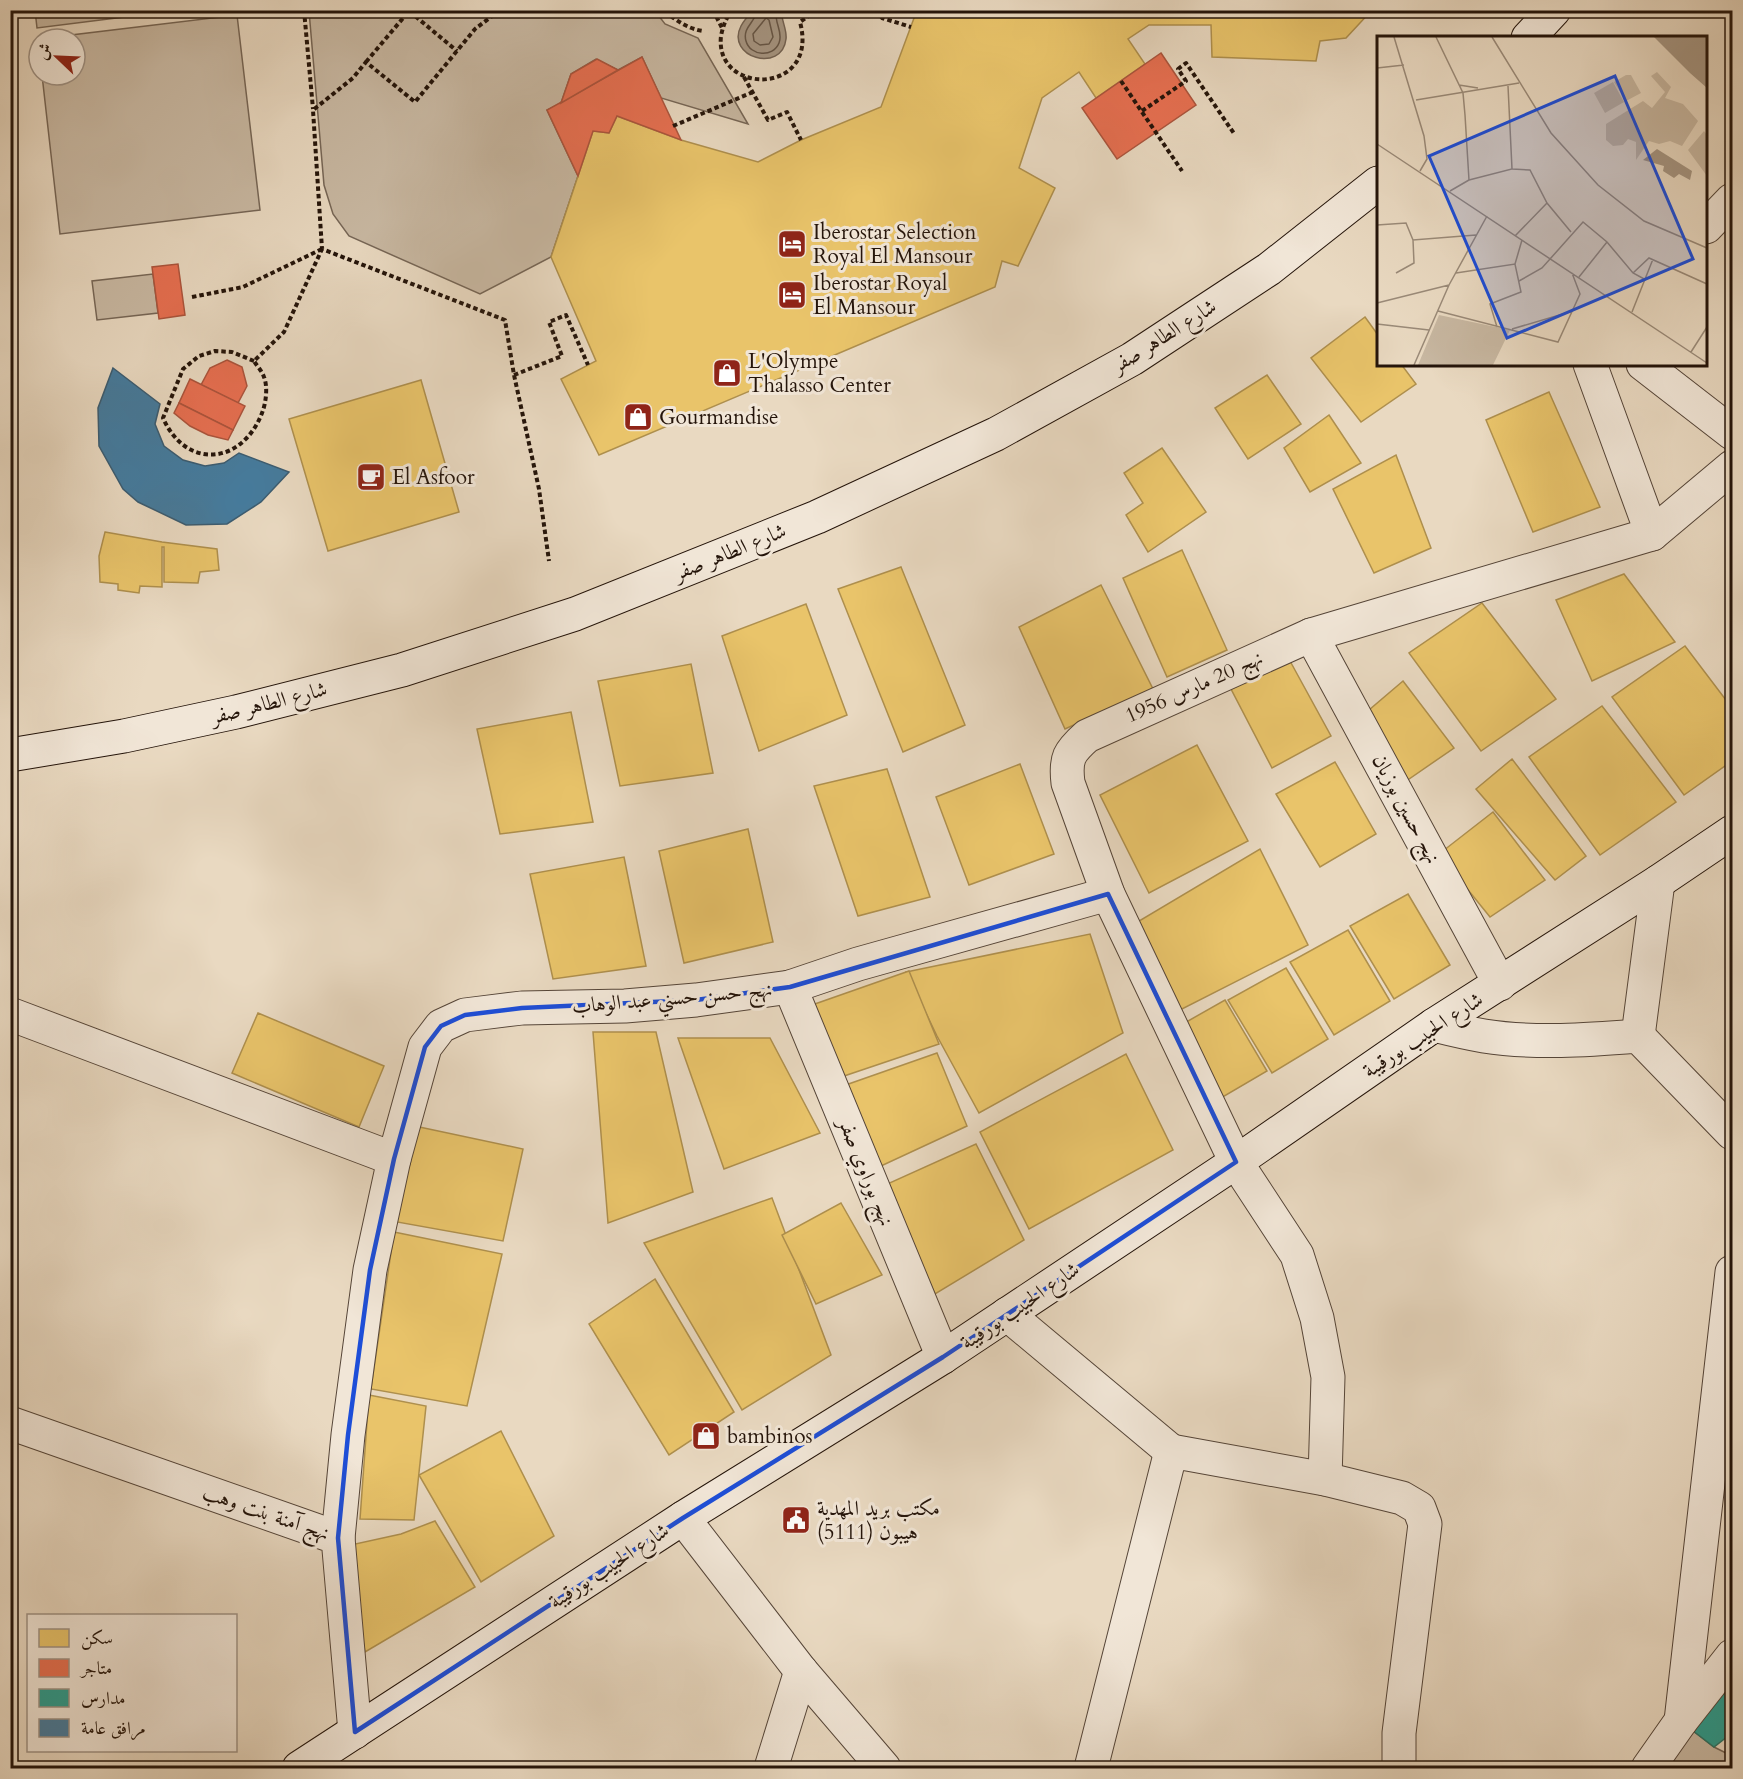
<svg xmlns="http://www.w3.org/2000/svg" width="1743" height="1779" viewBox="0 0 1743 1779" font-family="Cardo,Amiri,serif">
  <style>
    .green { fill: #c8b8a2; stroke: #766656; stroke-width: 1.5 }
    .water { fill: #a69683; stroke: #726253; stroke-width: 1.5 }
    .homes { fill: #e9c46a; stroke: #ae8f4d; stroke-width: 1.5 }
    .shops { fill: #e76f51; stroke: #ac543c; stroke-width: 1.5 }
    .schools { fill: #2a9d8f; stroke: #287467; stroke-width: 1.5 }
    .public { fill: #457b9d; stroke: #3b5c71; stroke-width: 1.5 }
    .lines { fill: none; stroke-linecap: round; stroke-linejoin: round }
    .shore { stroke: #655546; stroke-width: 1.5 }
    .minor-casing { stroke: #554538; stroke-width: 35 }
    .secondary-casing { stroke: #24140a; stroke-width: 35 }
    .path { stroke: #24140a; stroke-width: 4; stroke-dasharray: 4.5 3; stroke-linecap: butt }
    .minor { stroke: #f1e6d7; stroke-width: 33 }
    .secondary { stroke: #f1e6d7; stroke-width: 33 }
    .marked { fill: none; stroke: #1d4ed8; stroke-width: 4.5; stroke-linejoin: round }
    .labels { text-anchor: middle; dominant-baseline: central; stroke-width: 6; stroke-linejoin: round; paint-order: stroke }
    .poi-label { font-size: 21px; fill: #24140a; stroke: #f1e6d7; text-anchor: start }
    .street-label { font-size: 21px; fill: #24140a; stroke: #f1e6d7 }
    .inset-road { fill: none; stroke: #9a8a78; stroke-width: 1.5 }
    .view { fill: #1d4ed8; fill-opacity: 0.15; stroke: #1d4ed8; stroke-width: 3 }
    .inset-edge { fill: none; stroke: #24140a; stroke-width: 3 }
  </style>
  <rect width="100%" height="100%" fill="#e9d9c1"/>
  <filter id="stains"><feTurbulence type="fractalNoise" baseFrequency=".00333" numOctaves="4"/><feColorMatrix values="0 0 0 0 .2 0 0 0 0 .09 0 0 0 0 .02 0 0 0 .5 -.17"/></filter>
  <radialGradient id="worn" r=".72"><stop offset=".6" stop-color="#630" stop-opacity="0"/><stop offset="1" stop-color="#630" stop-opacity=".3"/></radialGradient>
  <g class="green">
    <path d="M35,10H172V11L37,28Z"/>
    <path d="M309,11H655L665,24L698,38L748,124L661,98L642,57L618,70L596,59L571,74L561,103L547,110L578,176L551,257L480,294L349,236L333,214L324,185Z"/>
    <path d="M237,15L260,210L60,234L42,75H75V39H39V50L38,39Z"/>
    <path d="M153,274L158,313L97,320L92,281Z"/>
    <path d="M1688,1727L1714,1747L1732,1756V1768H1659Z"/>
  </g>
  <path class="water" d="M753,11H786L782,16C783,24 787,31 786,39C782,74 725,57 741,26C744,20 749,15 753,11Z"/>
  <g class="homes">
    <path d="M917,10H1372L1346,38L1320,41L1316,61L1212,57L1211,25H1149L1128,39L1145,64L1096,98L1079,72L1042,98L1019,168L1055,188L1018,266L1002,261L995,287L599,455L561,379L596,361L551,257L593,131L609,133L617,116L681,140L758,162L801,140L881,107Z"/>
    <path d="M1365,317L1378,335V364H1401L1416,384L1361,422L1311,358Z"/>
    <path d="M1267,375L1301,424L1248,459L1215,408Z"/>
    <path d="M421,380L459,512L328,551L289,419Z"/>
    <path d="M1549,392L1600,507L1533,532L1486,420Z"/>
    <path d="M1329,415L1361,463L1310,492L1284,448Z"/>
    <path d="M1162,448L1206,512L1148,552L1126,515L1143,503L1124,473Z"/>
    <path d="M1396,455L1431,548L1374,573L1333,489Z"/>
    <path d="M105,532L162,542L217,549L219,570L200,572L198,583L164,582V547H162V587L140,586L139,593L118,590V584L100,582L99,556Z"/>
    <path d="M1182,550L1227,650L1167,677L1123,578Z"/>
    <path d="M901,567L965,725L903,752L838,589Z"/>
    <path d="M1624,574L1675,642L1592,681L1556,600Z"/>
    <path d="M1101,585L1153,689L1065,729L1019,627Z"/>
    <path d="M1482,603L1556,699L1481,751L1409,653Z"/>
    <path d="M806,604L847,715L759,751L722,636Z"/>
    <path d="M1685,646L1732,708V761L1684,795L1612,697Z"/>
    <path d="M1290,661L1331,736L1272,768L1231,689Z"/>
    <path d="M691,664L713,773L620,786L598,681Z"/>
    <path d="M1403,681L1454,748L1399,786L1362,716Z"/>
    <path d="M1602,706L1676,802L1600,855L1529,757Z"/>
    <path d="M571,712L593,822L500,834L477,729Z"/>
    <path d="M1197,745L1248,841L1149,893L1100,795Z"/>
    <path d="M1512,759L1586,856L1555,880L1476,789Z"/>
    <path d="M1335,762L1376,834L1320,867L1276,794Z"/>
    <path d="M1020,764L1054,854L969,885L936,797Z"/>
    <path d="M887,769L930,897L858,916L814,786Z"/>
    <path d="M1493,812L1545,880L1490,917L1439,854Z"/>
    <path d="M748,829L773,942L684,963L659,851Z"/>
    <path d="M1260,849L1308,945L1180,1010L1134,924Z"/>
    <path d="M624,857L646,966L553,979L530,874Z"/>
    <path d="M1408,894L1450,965L1394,999L1350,926Z"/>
    <path d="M1348,930L1390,1001L1334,1035L1290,962Z"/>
    <path d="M1090,934L1123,1033L979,1113L937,1036L906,972Z"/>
    <path d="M1286,968L1328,1039L1272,1073L1228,1000Z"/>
    <path d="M909,971L939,1044L844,1076L812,1005Z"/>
    <path d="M1225,1000L1267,1071L1221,1098L1181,1025Z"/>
    <path d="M258,1013L384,1066L359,1127L232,1073Z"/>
    <path d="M593,1032H656L693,1192L608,1223Z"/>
    <path d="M678,1038H770L820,1133L724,1169Z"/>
    <path d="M937,1053L967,1126L881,1166L840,1087Z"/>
    <path d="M1126,1054L1173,1150L1029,1229L980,1132Z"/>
    <path d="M410,1125L523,1149L503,1241L397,1222Z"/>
    <path d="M976,1144L1024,1240L935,1294L885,1185Z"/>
    <path d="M772,1198L831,1355L742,1410L644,1243Z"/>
    <path d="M841,1203L882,1275L816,1304L782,1235Z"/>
    <path d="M394,1232L502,1254L467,1406L371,1389Z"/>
    <path d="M655,1279L734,1412L669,1455L589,1324Z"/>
    <path d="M369,1395L426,1406L414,1520L360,1519Z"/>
    <path d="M501,1431L554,1536L481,1582L419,1475Z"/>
    <path d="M435,1521L475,1587L365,1652L346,1546L401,1534Z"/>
  </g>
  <g class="shops">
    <path d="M1161,53L1196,105L1117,159L1082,108Z"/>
    <path d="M642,57L681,140L617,116L609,133L593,131L578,176L547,110Z"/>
    <path d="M597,59L618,70L561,103L571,74Z"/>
    <path d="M178,264L185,315L159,319L152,267Z"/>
    <path d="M227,360L242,367L247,386L238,403L201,385L210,368Z"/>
    <path d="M190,379L245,406L233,430L179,403Z"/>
    <path d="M179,403L233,430L228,440L208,435L190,426L174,413Z"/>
  </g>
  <path class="schools" d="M1732,1686V1733L1714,1747L1688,1727Z"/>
  <path class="public" d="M113,368L160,404L155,424L164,446L183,460L205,466L224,463L239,453L289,472L261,502L227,524L186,525L138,502L123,489L99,446L98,408Z"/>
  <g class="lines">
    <g class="shore">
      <path d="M757,10C756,22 742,27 746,41C750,56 773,58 779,43C784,31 772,21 778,10"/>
      <path d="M766,18L769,20L773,37L769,44L760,45L754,41L753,34Z"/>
    </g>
    <g class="minor-casing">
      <g id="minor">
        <path d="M1706,227L1732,200"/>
        <path d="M1590,364L1652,534"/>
        <path d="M1643,364L1732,433"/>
        <path d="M1311,635L1500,984"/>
        <path d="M790,987L943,1357"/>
        <path d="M10,1014L394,1159L370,1270L348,1435L338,1538"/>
        <path d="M1434,1025C1450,1029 1467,1033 1484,1036C1535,1044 1587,1040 1638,1036L1732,1133"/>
        <path d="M1638,1036L1658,882"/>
        <path d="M394,1159L425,1047L441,1026L465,1015L522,1008L625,1006L696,1000L790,987L858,964L1108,894"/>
        <path d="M1007,1314L1171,1451"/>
        <path d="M10,1423L338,1538L355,1732"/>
        <path d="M1325,1479L1328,1377L1317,1318L1297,1255L1236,1162L1108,894L1068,783C1065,758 1069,752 1087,736L1311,635L1652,534L1732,467"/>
        <path d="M683,1518L801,1671L884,1768"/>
        <path d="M1681,1721L1732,1272"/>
        <path d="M771,1768L801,1671"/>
        <path d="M1091,1768L1171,1451L1325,1479L1402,1498L1419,1508L1425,1524L1399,1733V1768"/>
        <path d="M1648,1768L1681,1721L1732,1656"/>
      </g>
    </g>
    <g class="secondary-casing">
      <g id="secondary">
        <path d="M1528,38L1554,10"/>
        <path d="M10,755L124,736L236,712L402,670L575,614L817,517L996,434L1132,359L1269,269L1378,183"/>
        <path d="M299,1768L683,1518L943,1357L1236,1162L1434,1025L1658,882L1732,832"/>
      </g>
    </g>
    <g class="path">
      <path d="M304,10L313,109"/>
      <path d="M500,10L475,29L415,102L366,62L353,78L313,110L322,249L505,320L514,375L539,489L549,561"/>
      <path d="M668,10V14C679,22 689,29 703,31"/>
      <path d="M713,10L722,28"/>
      <path d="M733,10C726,17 723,26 721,36C714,96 820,96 800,22L817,10"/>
      <path d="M877,10L882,18L911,27"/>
      <path d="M366,62L409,11L457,51"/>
      <path d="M744,77L768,120L787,112L801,140"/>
      <path d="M1121,81L1182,171"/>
      <path d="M1142,111L1186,81L1178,69L1186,63L1235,135"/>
      <path d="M673,126L753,92"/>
      <path d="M192,297L243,287L322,249"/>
      <path d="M254,361L232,352L215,351L199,356L183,369L163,418C186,470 242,465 262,413C266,403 268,387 264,377C262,371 257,366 254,361L284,332L322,249"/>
      <path d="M514,375L562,356L549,322L566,315L588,365"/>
    </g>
    <use href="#minor" class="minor"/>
    <use href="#secondary" class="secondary"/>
  </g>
  <path class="marked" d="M1108,894L1236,1162L943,1357L683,1518L355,1732L338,1538L348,1435L370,1270L394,1159L425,1047L441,1026L465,1015L522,1008L696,1000L790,987Z"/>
  <defs>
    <g id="hotel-square" transform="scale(1.5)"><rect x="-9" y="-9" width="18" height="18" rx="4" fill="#8f2418" stroke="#f1e6d7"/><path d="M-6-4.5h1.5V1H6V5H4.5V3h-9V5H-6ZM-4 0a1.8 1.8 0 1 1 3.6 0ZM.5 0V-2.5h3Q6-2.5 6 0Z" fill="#fff"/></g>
    <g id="shop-square" transform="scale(1.5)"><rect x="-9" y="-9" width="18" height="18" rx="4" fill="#8f2418" stroke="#f1e6d7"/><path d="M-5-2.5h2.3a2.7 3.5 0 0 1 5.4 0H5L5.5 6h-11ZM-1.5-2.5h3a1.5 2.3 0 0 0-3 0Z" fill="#fff"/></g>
    <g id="cafe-square" transform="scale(1.5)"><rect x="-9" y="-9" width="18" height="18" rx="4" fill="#8f2418" stroke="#f1e6d7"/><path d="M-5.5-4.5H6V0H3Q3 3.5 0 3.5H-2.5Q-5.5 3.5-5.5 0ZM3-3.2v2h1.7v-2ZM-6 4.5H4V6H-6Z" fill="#fff"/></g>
    <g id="civic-square" transform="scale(1.5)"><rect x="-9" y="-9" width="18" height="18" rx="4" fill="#8f2418" stroke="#f1e6d7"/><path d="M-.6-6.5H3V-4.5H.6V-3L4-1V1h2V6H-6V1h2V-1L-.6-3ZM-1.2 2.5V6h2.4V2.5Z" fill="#fff"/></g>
  </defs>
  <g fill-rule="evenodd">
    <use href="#hotel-square" x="792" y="244"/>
    <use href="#hotel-square" x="792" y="295"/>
    <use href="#shop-square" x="727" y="373"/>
    <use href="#shop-square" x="638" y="417"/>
    <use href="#cafe-square" x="371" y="477"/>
    <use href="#shop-square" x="706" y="1436"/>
    <use href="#civic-square" x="796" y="1520"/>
  </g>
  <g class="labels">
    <g class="poi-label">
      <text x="813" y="232">Iberostar Selection<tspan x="813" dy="24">Royal El Mansour</tspan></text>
      <text x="813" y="283">Iberostar Royal<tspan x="813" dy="24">El Mansour</tspan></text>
      <text x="748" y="361">L'Olympe<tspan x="748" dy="24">Thalasso Center</tspan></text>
      <text x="659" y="417">Gourmandise</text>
      <text x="392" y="477">El Asfoor</text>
      <text x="727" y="1436">bambinos</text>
      <text x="817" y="1508">مكتب بريد المهدية<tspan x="817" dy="24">هيبون (5111)</tspan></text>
    </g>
    <g class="street-label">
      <text transform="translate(1164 336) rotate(-32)">شارع الطاهر صفر</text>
      <text transform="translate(730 552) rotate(-22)">شارع الطاهر صفر</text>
      <text transform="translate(1194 687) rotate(-24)">نهج 20 مارس 1956</text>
      <text transform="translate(269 703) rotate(-14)">شارع الطاهر صفر</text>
      <text transform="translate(1406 809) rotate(62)">نهج حسين بوزيان</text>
      <text transform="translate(672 998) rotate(-5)">نهج حسن حسني عبد الوهاب</text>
      <text transform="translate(1423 1035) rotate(-33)">شارع الحبيب بورقيبة</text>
      <text transform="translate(866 1172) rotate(68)">نهج بوراوي صفر</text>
      <text transform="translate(1020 1306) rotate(-34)">شارع الحبيب بورقيبة</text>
      <text transform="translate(266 1513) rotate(19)">نهج آمنة بنت وهب</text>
      <text transform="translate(609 1566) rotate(-33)">شارع الحبيب بورقيبة</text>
    </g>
  </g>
  <g transform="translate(1377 36)">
    <rect width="330" height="330" fill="#e9d9c1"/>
    <path d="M280,36L294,51L288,62L306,68L321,85L305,110L293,105L282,108L272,105L259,124V106L251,103L246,109L236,110L229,104V88L266,65L275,72L288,56L274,40ZM249,39H254L264,57L249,65L237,46ZM236,46L247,66L228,77L217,57ZM327,95L330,99V140L311,114ZM62,279L133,294L116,329H41Z" fill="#c8b8a2"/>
    <path d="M277,1H330V52L313,37ZM280,113L315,135L313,144L302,138L297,142L286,135L287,130L266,124Z" fill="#a69683"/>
    <path class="inset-road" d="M17,1L47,100L50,123L43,135M59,1L86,57L88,79L92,144L73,155M115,1L174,97L221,149L267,185L330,212M0,32L27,29M82,49L101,52M0,64V100M39,64L142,47M0,108L330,327M135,133L153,134L170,167L194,196M92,144L135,133L131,50M0,189L29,187L36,204L99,199M138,200L170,167M138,228L145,204M19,237L37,227L36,204M79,237L138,228L144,256L113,268L120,291M256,237L272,222L330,248M202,241L230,206M142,245L165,232L206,186L230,206L256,237L269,244M0,267L72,249M61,275L181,306L203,258L195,237M255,276L276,223M0,288L52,294M135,293L196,275M314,316L330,291M37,329L72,249L110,180"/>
    <path class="view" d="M238,40L316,223L130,302L52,120Z"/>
    <rect width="330" height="330" class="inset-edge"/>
  </g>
  <rect width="1743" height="1779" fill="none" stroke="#e9d9c1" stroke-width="36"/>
  <rect x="12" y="12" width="1719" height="1755" fill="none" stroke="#24140a" stroke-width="3"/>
  <rect x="18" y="18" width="1707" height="1743" fill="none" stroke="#24140a" stroke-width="1.5"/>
  <rect x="27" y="1614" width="210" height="138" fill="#f1e6d7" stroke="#9f9285" stroke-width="1.5"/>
  <rect x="39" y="1629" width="30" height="18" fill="#e9c46a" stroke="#9f9285" stroke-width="1.5"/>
  <text x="81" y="1644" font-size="18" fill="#24140a">سكن</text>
  <rect x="39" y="1659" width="30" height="18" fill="#e76f51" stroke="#9f9285" stroke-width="1.5"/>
  <text x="81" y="1674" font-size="18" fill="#24140a">متاجر</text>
  <rect x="39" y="1689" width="30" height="18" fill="#2a9d8f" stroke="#9f9285" stroke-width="1.5"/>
  <text x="81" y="1704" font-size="18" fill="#24140a">مدارس</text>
  <rect x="39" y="1719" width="30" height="18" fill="#457b9d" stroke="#9f9285" stroke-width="1.5"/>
  <text x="81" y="1734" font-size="18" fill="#24140a">مرافق عامة</text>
  <g transform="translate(57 57) rotate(293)"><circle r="28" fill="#f1e6d7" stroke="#9f9285" stroke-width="1.5"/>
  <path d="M0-4.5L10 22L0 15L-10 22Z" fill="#8f2418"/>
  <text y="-9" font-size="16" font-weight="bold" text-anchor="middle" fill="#24140a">ش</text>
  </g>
  <rect width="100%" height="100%" filter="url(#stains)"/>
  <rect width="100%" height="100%" fill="url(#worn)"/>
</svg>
